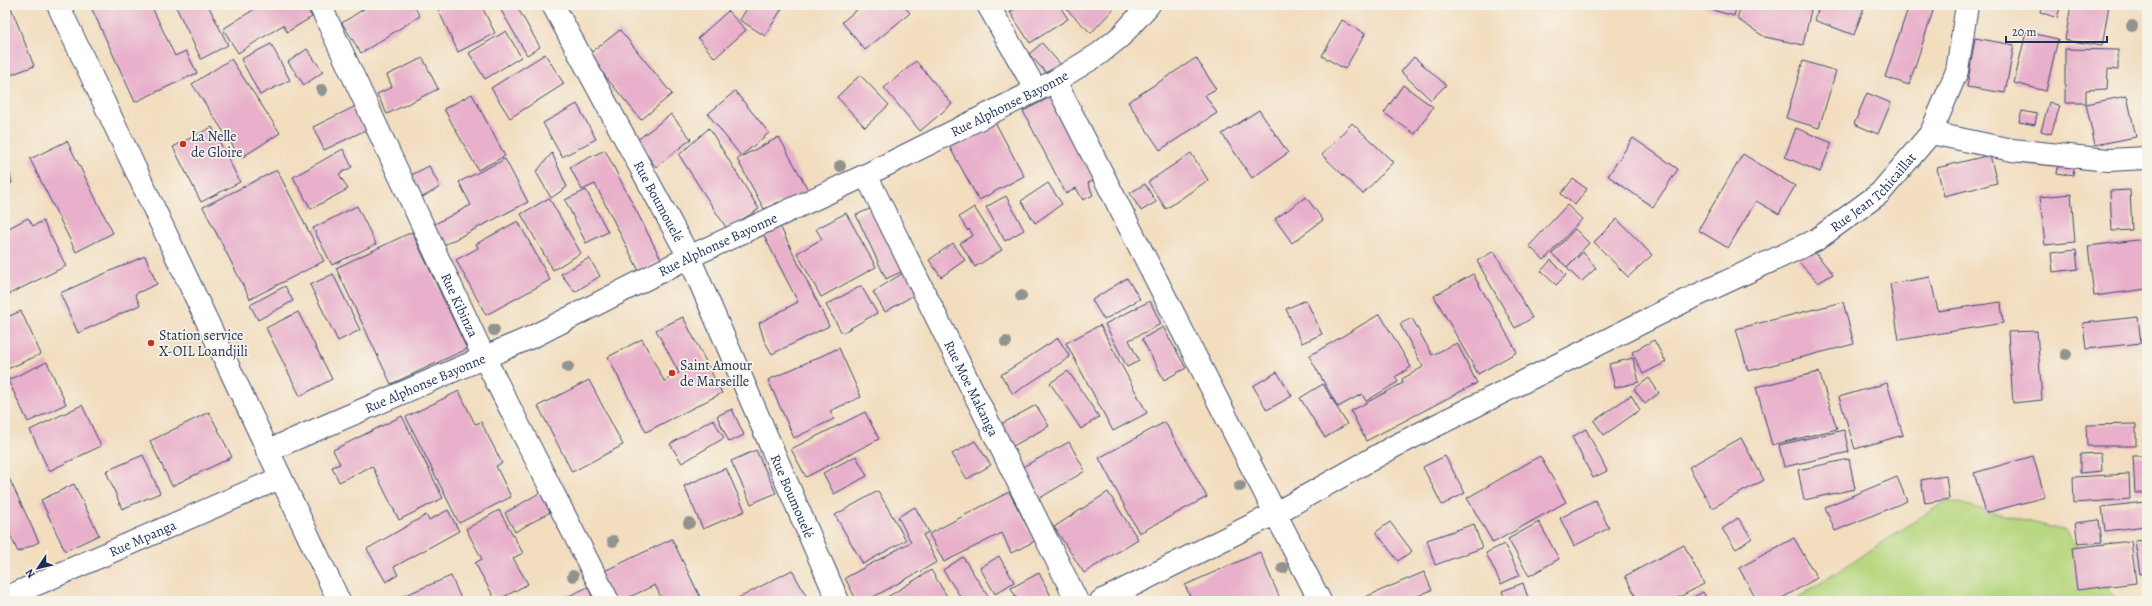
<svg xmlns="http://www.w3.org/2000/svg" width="2152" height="606" viewBox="0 0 2152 606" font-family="Alegreya,serif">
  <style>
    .green { fill: #b7d77f; stroke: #69836e }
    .building { fill: #e8b0cb }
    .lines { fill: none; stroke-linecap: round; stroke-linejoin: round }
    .minor-casing { stroke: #3b496d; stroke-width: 24 }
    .highway-casing { stroke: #3b496d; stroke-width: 24 }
    .minor { stroke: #fff; stroke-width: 22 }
    .highway { stroke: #fff; stroke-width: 22 }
    .tree { fill: #91948e }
    .poi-dot { fill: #c8321e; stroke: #f7f3e8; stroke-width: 1.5 }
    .labels { text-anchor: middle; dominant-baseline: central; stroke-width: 3.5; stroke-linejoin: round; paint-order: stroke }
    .street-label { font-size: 14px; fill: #1b2f5e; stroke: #f7f3e8 }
    .poi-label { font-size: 14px; fill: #1b2f5e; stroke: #f7f3e8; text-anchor: start }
  </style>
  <rect width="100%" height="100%" fill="#f7f3e8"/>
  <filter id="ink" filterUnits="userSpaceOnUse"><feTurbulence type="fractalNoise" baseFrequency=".025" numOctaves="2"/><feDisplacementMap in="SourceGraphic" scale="8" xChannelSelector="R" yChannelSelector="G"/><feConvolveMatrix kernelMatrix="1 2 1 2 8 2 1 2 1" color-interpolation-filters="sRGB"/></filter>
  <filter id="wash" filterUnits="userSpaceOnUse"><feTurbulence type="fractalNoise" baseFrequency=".012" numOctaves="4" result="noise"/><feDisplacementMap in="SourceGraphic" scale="16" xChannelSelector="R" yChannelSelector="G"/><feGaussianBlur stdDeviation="0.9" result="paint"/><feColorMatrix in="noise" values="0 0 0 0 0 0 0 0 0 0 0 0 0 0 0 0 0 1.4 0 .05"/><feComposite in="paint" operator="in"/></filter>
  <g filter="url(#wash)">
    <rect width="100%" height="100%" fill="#f2ddbf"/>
    <path class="green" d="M1947,500L2065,531L2117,601H1793Z"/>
    <g id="blocks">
      <g class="building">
        <path d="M5,5H10L34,66L5,77Z"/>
        <path d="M90,5H151L175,56L186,51L197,73L135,102Z"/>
        <path d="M175,5H208L228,45L201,59Z"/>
        <path d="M261,5H305L312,17L287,32L283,25L238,53L223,29Z"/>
        <path d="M370,5H413L420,16L361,53L342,23Z"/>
        <path d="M436,5H481L495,33L458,52Z"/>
        <path d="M498,5H516L540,47L527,55Z"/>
        <path d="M749,5H784L765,36L740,20Z"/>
        <path d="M863,5H903L910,13L865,50L842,22Z"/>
        <path d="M1021,5H1059L1068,19L1030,43L1010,12Z"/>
        <path d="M1068,5H1117L1091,33L1065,8Z"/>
        <path d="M1705,5H1737L1734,16L1705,8Z"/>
        <path d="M1741,5H1796L1811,10L1803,45L1765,37L1737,19Z"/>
        <path d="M1820,5H1865L1854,35L1814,20Z"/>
        <path d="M1909,5H1935L1909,85L1885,77Z"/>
        <path d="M2042,5H2061L2057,18L2040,12Z"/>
        <path d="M2071,5H2109L2102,46L2065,40Z"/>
        <path d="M728,11L746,30L715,58L698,38Z"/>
        <path d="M1342,20L1365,34L1345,69L1322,56Z"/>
        <path d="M620,30L672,94L641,120L588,55Z"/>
        <path d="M506,31L521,57L485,79L469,53Z"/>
        <path d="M2026,32L2058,39L2046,91L2014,83Z"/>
        <path d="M1975,38L2014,45L2005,93L1967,87Z"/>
        <path d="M1042,43L1062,66L1050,77L1029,54Z"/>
        <path d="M271,44L290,80L260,95L241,59Z"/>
        <path d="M307,49L323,72L304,85L288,62Z"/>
        <path d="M2065,49L2118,50V70L2108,69L2107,89L2086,90V103H2065Z"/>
        <path d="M545,54L564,84L510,118L491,88Z"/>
        <path d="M1414,57L1446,85L1431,100L1401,72Z"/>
        <path d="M423,58L438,89L387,114L377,94L392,87L387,75Z"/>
        <path d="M1196,58L1216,89L1205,95L1217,113L1160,150L1128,102Z"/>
        <path d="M231,59L280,133L241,158L192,84Z"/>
        <path d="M916,61L952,104L920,131L884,88Z"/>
        <path d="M1803,61L1836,71L1819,128L1786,118Z"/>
        <path d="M860,75L889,105L865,127L837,97Z"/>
        <path d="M1403,85L1433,107L1415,134L1384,113Z"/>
        <path d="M735,91L769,133L741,156L708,114Z"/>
        <path d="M1867,93L1891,103L1878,134L1854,124Z"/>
        <path d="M472,94L505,156L478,170L444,109Z"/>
        <path d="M2127,96L2136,137L2095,145L2086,104Z"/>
        <path d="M1051,97L1094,180L1088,183L1093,195L1083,200L1076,188L1066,194L1023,111Z"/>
        <path d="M2049,102L2060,106L2051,134L2041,131Z"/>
        <path d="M360,104L372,127L324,150L313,127Z"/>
        <path d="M577,104L596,139L562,157L543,123Z"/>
        <path d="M1259,110L1288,153L1252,178L1222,134Z"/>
        <path d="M2022,111L2037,114L2035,125L2019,122Z"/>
        <path d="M671,114L691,139L656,167L636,141Z"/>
        <path d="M995,122L1024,176L979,200L949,146Z"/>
        <path d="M1352,123L1393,162L1363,194L1322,155Z"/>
        <path d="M212,127L240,182L201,202L173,147Z"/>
        <path d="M709,128L759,209L727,229L679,155Z"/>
        <path d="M1796,128L1832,143L1820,172L1785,157Z"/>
        <path d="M779,137L811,195L784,211L779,202L764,209L737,159Z"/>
        <path d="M1633,138L1678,169L1653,207L1608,176Z"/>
        <path d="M67,141L113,233L76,252L30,159Z"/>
        <path d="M343,149L352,167L339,174L348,189L311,209L293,177Z"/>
        <path d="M605,150L661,259L639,271L595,184L582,190L570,167Z"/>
        <path d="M5,152L12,183L5,184Z"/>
        <path d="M552,153L567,187L551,198L536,172Z"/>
        <path d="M1191,153L1208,180L1166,209L1148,182Z"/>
        <path d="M1743,154L1795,186L1779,214L1756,201L1728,248L1698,230Z"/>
        <path d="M1990,155L1997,183L1944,196L1937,168Z"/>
        <path d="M505,159L528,202L444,245L433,225L471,205L459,182Z"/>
        <path d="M2059,161L2075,164L2073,176L2057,173Z"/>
        <path d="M429,166L440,187L421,198L409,176Z"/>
        <path d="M277,170L324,261L250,299L203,207Z"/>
        <path d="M1573,179L1587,189L1575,205L1561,194Z"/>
        <path d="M1048,183L1062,204L1035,223L1021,201Z"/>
        <path d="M1145,184L1156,202L1141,211L1130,193Z"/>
        <path d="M586,190L608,232L586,243L565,200Z"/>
        <path d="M2130,190L2132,230L2112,231L2110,191Z"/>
        <path d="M2071,194L2075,242L2045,245L2040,197Z"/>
        <path d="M1006,196L1024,230L1005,241L986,207Z"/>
        <path d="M1306,197L1323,220L1292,243L1275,219Z"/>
        <path d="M549,198L581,253L553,270L521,214Z"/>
        <path d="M1567,205L1582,219L1544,260L1529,246Z"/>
        <path d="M357,206L376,244L332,265L313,228Z"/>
        <path d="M874,207L905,270L886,279L856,215Z"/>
        <path d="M974,207L1002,250L975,267L960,243L973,235L969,229L968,231L959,217Z"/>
        <path d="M846,213L876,267L821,297L797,253L822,239L816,229Z"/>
        <path d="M28,218L33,226L43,221L66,266L5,296V230Z"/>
        <path d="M1617,219L1652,255L1628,277L1594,242Z"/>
        <path d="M518,221L550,280L486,315L456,260L478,248L476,244Z"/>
        <path d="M778,222L829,326L772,354L764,340L759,323L798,302L761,230Z"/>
        <path d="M1575,229L1589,243L1567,267L1552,254Z"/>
        <path d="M412,232L467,349L391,384L336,268Z"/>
        <path d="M2146,239L2147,289L2094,296L2088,246Z"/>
        <path d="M953,243L965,260L941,277L929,260Z"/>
        <path d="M1812,249L1833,274L1818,283L1797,260Z"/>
        <path d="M2076,250L2078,269L2053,272L2051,253Z"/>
        <path d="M1494,251L1532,318L1515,328L1477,261Z"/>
        <path d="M1583,252L1596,268L1581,282L1567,268Z"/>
        <path d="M145,256L157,284L135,294L140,305L78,333L60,293Z"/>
        <path d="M589,258L600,276L575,292L561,274Z"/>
        <path d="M1551,260L1566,275L1556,285L1541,271Z"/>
        <path d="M906,271L919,292L885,312L873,292Z"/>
        <path d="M333,274L360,330L338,341L310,285Z"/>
        <path d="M1473,274L1517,352L1478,374L1434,296Z"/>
        <path d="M1930,277L1938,311L2001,302L2003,323L1899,340L1890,284Z"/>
        <path d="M1127,278L1140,299L1104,320L1092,300Z"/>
        <path d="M285,286L293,301L258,320L250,305Z"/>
        <path d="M861,286L877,313L842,333L826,305Z"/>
        <path d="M1306,300L1322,334L1302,343L1286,309Z"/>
        <path d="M1150,301L1161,324L1129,340L1139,361L1127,367L1105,324Z"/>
        <path d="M1843,302L1854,344L1748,371L1736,329Z"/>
        <path d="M21,311L41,354L5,370V318Z"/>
        <path d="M298,312L332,379L300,396L266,328Z"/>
        <path d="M1380,314L1411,367L1395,377L1398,382L1366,401L1362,394L1338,407L1309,356Z"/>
        <path d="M683,317L722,393L646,432L608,357L642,339L664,381L679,373L656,330Z"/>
        <path d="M2138,317L2141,343L2086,349L2083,323Z"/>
        <path d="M1412,318L1432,355L1457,343L1477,383L1366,441L1351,411L1403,383L1402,379L1423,367L1400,324Z"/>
        <path d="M1100,325L1147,413L1113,431L1066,343Z"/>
        <path d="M1163,327L1186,368L1164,380L1142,339Z"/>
        <path d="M2037,331L2042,400L2013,403L2008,332Z"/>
        <path d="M1058,338L1070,357L1013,394L1001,375Z"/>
        <path d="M1654,340L1666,362L1643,374L1632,352Z"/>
        <path d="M839,348L861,397L830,411L834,419L794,438L768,380Z"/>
        <path d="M1633,358L1639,382L1615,388L1609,364Z"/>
        <path d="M47,362L66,404L28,422L8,380Z"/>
        <path d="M1068,371L1099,417L1081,429L1050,383Z"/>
        <path d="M1277,372L1292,396L1267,410L1253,386Z"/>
        <path d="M1819,372L1837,429L1772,445L1756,387Z"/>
        <path d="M1649,378L1659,393L1645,404L1634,389Z"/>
        <path d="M589,380L623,445L572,472L538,406Z"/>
        <path d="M1887,383L1903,435L1855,449L1839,397Z"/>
        <path d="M1323,384L1347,424L1325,438L1300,398Z"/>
        <path d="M459,391L475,424L481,422L502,463L496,466L511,497L459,523L406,417Z"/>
        <path d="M1631,395L1640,410L1604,435L1594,421Z"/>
        <path d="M82,405L101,446L49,471L30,430Z"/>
        <path d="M1036,405L1049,426L1008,449L996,427Z"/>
        <path d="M732,409L744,435L729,442L717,416Z"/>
        <path d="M209,412L232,457L172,486L150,441Z"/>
        <path d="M865,412L879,439L806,477L791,449Z"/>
        <path d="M402,416L443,498L399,520L372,466L339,482L332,467L340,464L333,450Z"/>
        <path d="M713,419L724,438L682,463L670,444Z"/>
        <path d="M1165,422L1207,497L1139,533L1099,458Z"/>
        <path d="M2136,424V446H2087L2086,425Z"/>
        <path d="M1586,429L1607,471L1593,478L1572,437Z"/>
        <path d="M1844,430L1849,452L1784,467L1779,445Z"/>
        <path d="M1741,438L1764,480L1712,508L1689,467Z"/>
        <path d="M975,441L991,465L967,479L952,454Z"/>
        <path d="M1069,442L1085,471L1035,501L1019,469Z"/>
        <path d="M756,450L776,493L751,504L731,461Z"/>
        <path d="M2101,453L2102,471L2080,473V454Z"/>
        <path d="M143,455L160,493L122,509L106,471Z"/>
        <path d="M856,456L867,476L834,494L823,473Z"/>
        <path d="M1445,456L1465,493L1442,505L1423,467Z"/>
        <path d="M1540,456L1566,502L1493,543L1467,498Z"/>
        <path d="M2033,456L2045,497L1986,513L1974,473Z"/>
        <path d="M2133,456H2147V493H2135Z"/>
        <path d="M1849,459L1855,489L1804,500L1798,470Z"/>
        <path d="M726,468L745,511L703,529L684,486Z"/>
        <path d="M2129,474L2130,499L2074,503L2073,477Z"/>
        <path d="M8,476L39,542L18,552L9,533L5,535V478Z"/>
        <path d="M1946,476L1949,499L1925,503L1921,480Z"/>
        <path d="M1897,477L1907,501L1835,531L1825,507Z"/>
        <path d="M74,484L99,535L65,551L41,500Z"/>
        <path d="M548,488L559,507L515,532L505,513Z"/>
        <path d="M878,491L906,540L863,564L835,515Z"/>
        <path d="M1009,492L1035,541L1011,553L1002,533L944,562L929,534Z"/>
        <path d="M1108,492L1138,539L1084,573L1054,527Z"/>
        <path d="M1595,500L1609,528L1574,546L1560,518Z"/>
        <path d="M2145,502L2147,526L2105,531L2102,507Z"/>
        <path d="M915,507L929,532L923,535L937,562L866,601H857L845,578L911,542L898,517Z"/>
        <path d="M448,510L459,531L394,567L398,575L386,582L367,549L426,515L429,520Z"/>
        <path d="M499,510L523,553L513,558L528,584L496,601L475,563L482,559L466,529Z"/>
        <path d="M1738,518L1752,538L1736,549L1722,529Z"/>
        <path d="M2099,520L2102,542L2078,544L2075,523Z"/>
        <path d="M1390,522L1412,551L1398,561L1376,532Z"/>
        <path d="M1539,522L1559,559L1529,576L1508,539Z"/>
        <path d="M1474,524L1482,548L1435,565L1427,540Z"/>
        <path d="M1794,538L1817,578L1777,601H1757L1739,568Z"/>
        <path d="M672,539L702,601H663L655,585L621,601H611L598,574Z"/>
        <path d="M2147,540V573L2140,574L2135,541Z"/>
        <path d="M2131,541L2136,583L2077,590L2072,548Z"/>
        <path d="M1504,544L1520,575L1501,584L1486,553Z"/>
        <path d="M1684,545L1704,584L1672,601H1638L1625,576Z"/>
        <path d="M1260,552L1281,601H1192L1185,585Z"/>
        <path d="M999,556L1014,582L995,594L980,568Z"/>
        <path d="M963,557L991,601H963L943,570Z"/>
        <path d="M792,570L809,601H733Z"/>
        <path d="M931,570L950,601H881Z"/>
        <path d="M1424,572L1432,590L1405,601H1356Z"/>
        <path d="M1039,573L1052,598L1046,601H1018L1011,588Z"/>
        <path d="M451,576L462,601H391Z"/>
        <path d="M1523,583L1529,601H1506L1502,591Z"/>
        <path d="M588,587L594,601H558Z"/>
        <path d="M1703,592L1708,601H1686Z"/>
      </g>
    </g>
  </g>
  <g filter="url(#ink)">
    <use href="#blocks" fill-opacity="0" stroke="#3b496d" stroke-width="1"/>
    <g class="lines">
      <g class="minor-casing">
        <g id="minor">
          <path id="s1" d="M320,5L484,357L608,601"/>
          <path id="s2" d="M553,5L689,257L838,601"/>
          <path d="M988,5L1036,90"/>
          <path d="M1055,81L1320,601"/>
          <path d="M1931,133L2012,150L2108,160L2147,158"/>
          <path id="s3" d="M866,175L1077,601"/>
          <path id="s4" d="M267,451L534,336L689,257L866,175L1055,81L1099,54L1121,36L1149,5"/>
          <path id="s5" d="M5,598L280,478"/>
          <path id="s6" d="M1101,601L1276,513L1395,446L1687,300L1816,240L1880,193L1931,133L1957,71L1967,5"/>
        </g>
      </g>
      <g class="highway-casing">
        <path id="highway" d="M58,5L339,601"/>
      </g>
      <use href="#minor" class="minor"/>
      <use href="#highway" class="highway"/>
    </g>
    <g class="tree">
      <circle cx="2132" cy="26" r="6"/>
      <circle cx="322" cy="90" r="6"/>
      <circle cx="840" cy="166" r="6"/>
      <circle cx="1021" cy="296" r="6"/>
      <circle cx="494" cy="330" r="6"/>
      <circle cx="1006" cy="342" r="6"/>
      <circle cx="2066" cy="354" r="6"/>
      <circle cx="568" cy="367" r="6"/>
      <circle cx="1240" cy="486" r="6"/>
      <circle cx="689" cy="523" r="6"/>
      <circle cx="613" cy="541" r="6"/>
      <circle cx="1283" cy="568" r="6"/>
      <circle cx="573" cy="576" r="6"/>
    </g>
  </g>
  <g class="poi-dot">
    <circle cx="183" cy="144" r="4"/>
    <circle cx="151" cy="343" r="4"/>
    <circle cx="672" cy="373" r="4"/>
  </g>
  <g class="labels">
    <g class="street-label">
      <text stroke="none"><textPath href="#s4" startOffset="820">Rue Alphonse Bayonne</textPath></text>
      <text stroke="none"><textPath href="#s6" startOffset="876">Rue Jean Tchicaillat</textPath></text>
      <text stroke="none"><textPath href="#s2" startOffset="223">Rue Boumouelé</textPath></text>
      <text stroke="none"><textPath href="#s4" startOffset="496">Rue Alphonse Bayonne</textPath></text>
      <text stroke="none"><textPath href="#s1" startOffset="331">Rue Kibinza</textPath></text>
      <text stroke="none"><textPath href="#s4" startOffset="172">Rue Alphonse Bayonne</textPath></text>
      <text stroke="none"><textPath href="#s3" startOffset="238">Rue Moe Makanga</textPath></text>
      <text stroke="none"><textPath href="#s2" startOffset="547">Rue Boumouelé</textPath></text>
      <text stroke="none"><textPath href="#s5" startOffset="150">Rue Mpanga</textPath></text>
    </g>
    <g class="poi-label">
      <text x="191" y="136">La Nelle<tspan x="191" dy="16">de Gloire</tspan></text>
      <text x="159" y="335">Station service<tspan x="159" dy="16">X-OIL Loandjili</tspan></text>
      <text x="680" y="365">Saint Amour<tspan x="680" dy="16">de Marseille</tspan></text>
    </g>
  </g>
  <rect width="2152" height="606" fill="none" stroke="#f7f3e8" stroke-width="20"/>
  <g transform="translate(38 568) rotate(235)" stroke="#f7f3e8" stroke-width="3" paint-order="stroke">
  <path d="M0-3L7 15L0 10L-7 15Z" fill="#1b2f5e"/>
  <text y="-6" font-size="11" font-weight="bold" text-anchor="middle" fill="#1b2f5e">N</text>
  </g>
  <path d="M2006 36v6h101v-6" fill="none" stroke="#1b2f5e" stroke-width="2"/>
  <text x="2012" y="36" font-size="12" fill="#1b2f5e" stroke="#f7f3e8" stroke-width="3" paint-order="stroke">20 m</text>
</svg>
